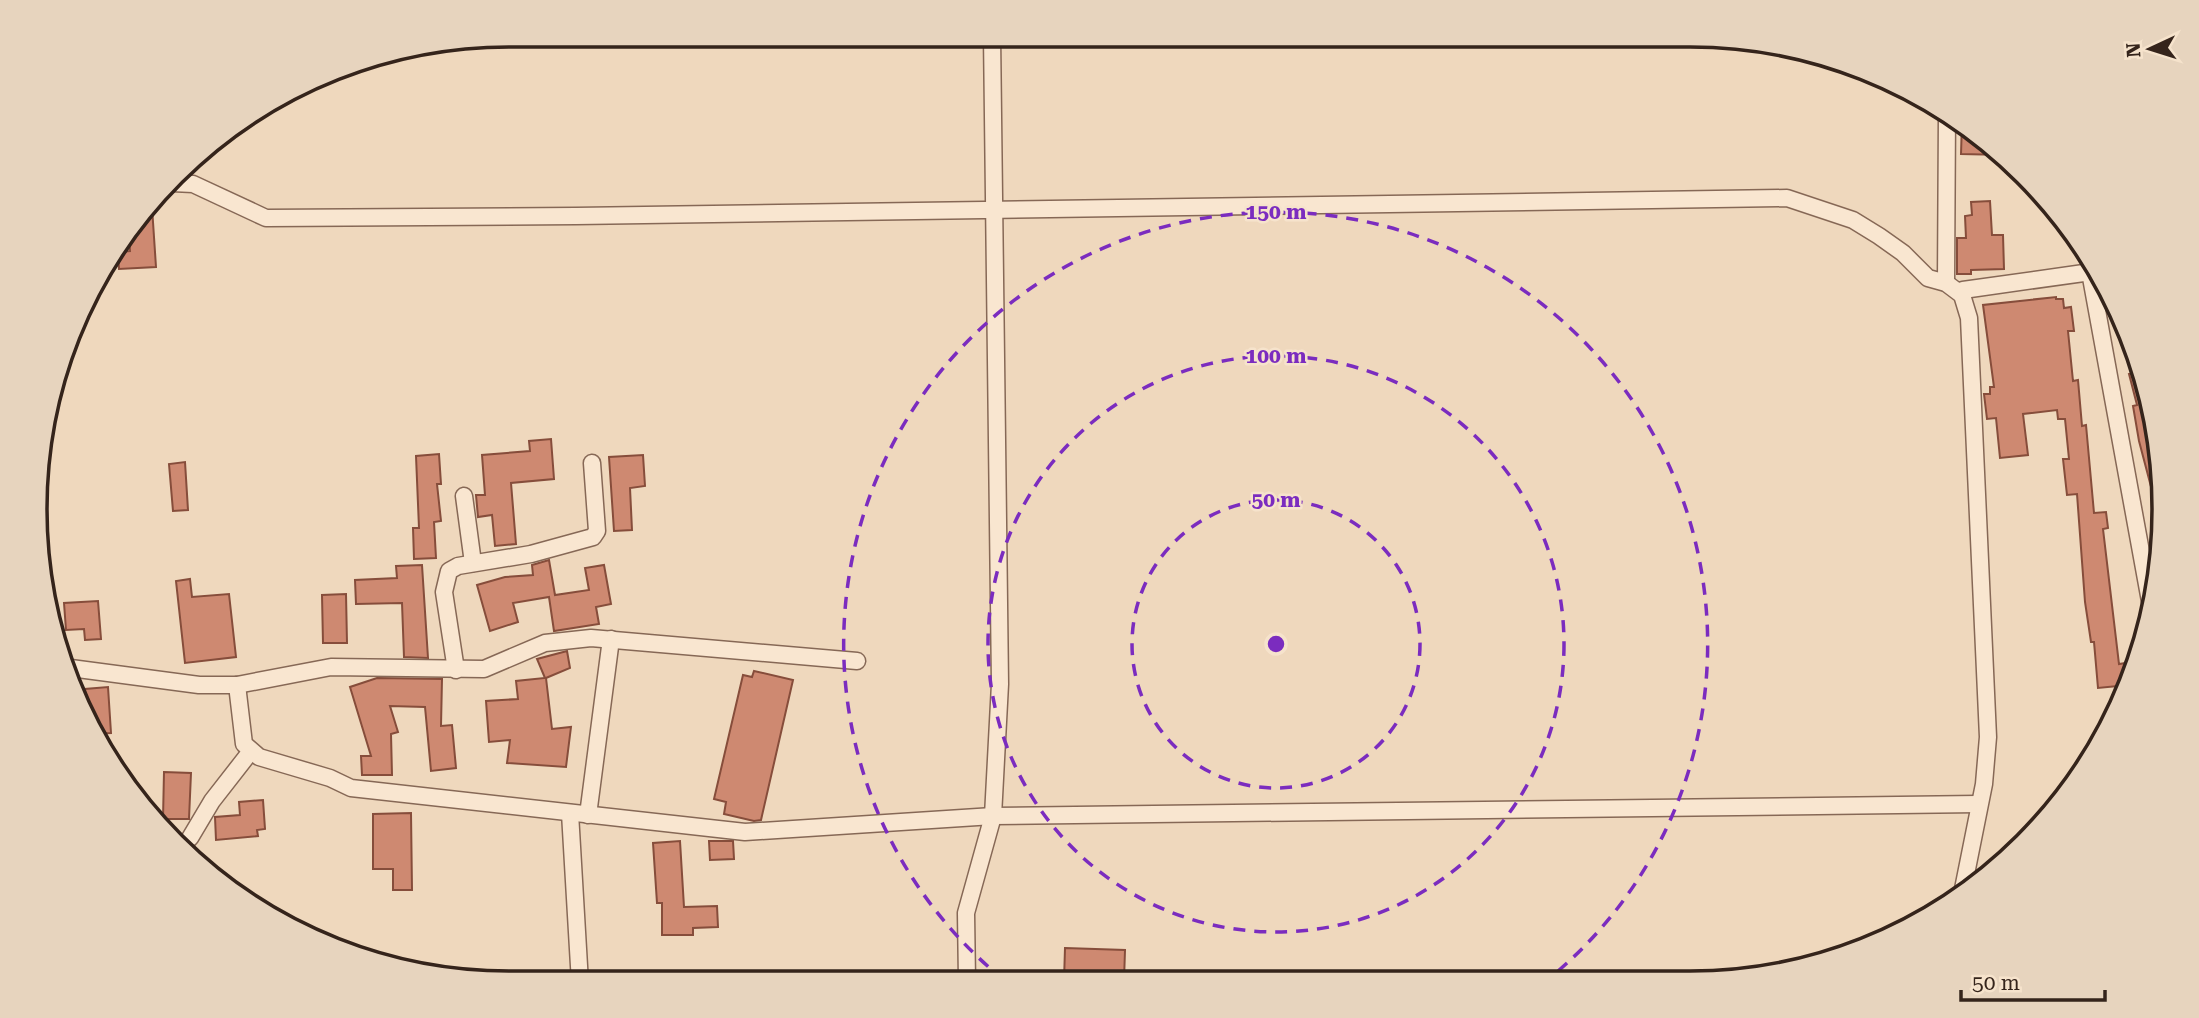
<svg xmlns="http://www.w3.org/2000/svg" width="2199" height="1018" viewBox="0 0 2199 1018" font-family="'Roboto Serif',serif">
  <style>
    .building { fill: #ce8971; stroke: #864d3b; stroke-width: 2 }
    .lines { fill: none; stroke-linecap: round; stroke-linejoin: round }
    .street-casing { stroke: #866856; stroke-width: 19 }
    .street { stroke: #f9e6d0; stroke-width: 16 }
    .ring { fill: none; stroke: #7b2cbf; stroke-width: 3.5; stroke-dasharray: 12 9 }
    .rim { fill: none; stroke: #35241b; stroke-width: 3.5 }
    .centre { fill: #7b2cbf; stroke: #f6e3cc; stroke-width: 3.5 }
    .ring-label { font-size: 21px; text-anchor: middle; font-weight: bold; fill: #7b2cbf; stroke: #f6e3cc; stroke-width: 5; stroke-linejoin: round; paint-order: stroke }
  </style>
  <rect width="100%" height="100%" fill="#efd8bd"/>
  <g class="building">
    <path d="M1962,122L2003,155L1961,154Z"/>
    <path d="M1990,201L1992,235H2003L2004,269L1971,270V274H1957V238H1966L1965,216L1972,215L1971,202Z"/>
    <path d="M152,207L156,267L119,269L118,252L130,251L129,235Z"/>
    <path d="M2056,297V299H2063L2064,308L2071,307L2074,331H2068L2073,381L2078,380L2082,426L2086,425L2094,513L2106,512L2108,528L2103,529L2119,664L2126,663L2128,685L2098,688L2094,642H2091L2085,602L2077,494L2067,495L2063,459H2069L2065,419H2058L2057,410L2023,414L2028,455L2000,458L1996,418L1987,419L1984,394H1990V387H1994L1983,305Z"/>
    <path d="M2141,371L2155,416L2163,496L2154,498L2139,441L2133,406L2137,405L2129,374Z"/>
    <path d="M551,439L554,479L511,483L516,544L495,546L492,515L478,517L476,495H485L482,455L530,451L529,441Z"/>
    <path d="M439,454L441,484H437L441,521L434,522L436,558L414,559L413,528H419L416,456Z"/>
    <path d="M643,455L645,486L630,488L632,530L614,531L609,457Z"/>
    <path d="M185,462L188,510L173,511L169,464Z"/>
    <path d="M549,560L555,595L589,590L585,568L604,565L611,604L596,607L599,624L554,631L549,597L513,603L518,622L490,631L477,585L505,577L533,575L532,565Z"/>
    <path d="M422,565L428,658L404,657L402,603L356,604L355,580L397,578L396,566Z"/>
    <path d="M190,579L192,597L229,594L236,657L185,663L176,581Z"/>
    <path d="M346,594L347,643H323L322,595Z"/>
    <path d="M98,601L101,639L85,640L84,629L66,630L64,603Z"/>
    <path d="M567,651L570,668L546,678L552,729L571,727L566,767L507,763L510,740L489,742L486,701L518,699L516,681L545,678L537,659Z"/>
    <path d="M754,671L793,680L761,820L754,821L724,814L726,802L714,799L743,675L752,677Z"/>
    <path d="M377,678L442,679L441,726L452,725L456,768L431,771L425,707L390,706L398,732L391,734L392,775H362L361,756H371L350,687Z"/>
    <path d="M108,687L111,733L93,734L87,721L85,689Z"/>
    <path d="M164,772L191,773L189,819H163Z"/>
    <path d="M263,800L265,829L257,830L258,836L216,840L215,817L240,815L239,802Z"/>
    <path d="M411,813L412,890H393V869H373V814Z"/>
    <path d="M680,841L684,907L717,906L718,927L693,928V935H662V903H657L653,843Z"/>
    <path d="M709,841H733L734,859L710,860Z"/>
    <path d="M1065,948L1125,950L1124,981H1064Z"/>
  </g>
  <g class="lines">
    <g class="street-casing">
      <g id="street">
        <path d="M172,183L193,184L266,218L576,216L1787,198L1853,220L1879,236L1903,253L1928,278L1946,283L1962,295L1969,318L1988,737L1984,784L1962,894"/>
        <path d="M2090,272L2152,612"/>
        <path d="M1946,283L1947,112"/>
        <path d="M1962,295L1963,290L2098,271"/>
        <path d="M464,496L473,563"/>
        <path d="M63,667L199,685H237L331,667L484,669L545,643L591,638L857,661"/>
        <path d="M456,670L444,592L449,571L458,566L531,554L593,537L597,531L592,463"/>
        <path d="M237,685L244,744L259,757L330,778L351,788L745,832L993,816L1978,804"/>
        <path d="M570,813L580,983"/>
        <path d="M588,815L611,639"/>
        <path d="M190,838L212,801L251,751"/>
        <path d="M967,981L966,913L993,816L1000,684L992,35"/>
      </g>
    </g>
    <use href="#street" class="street"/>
  </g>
  <g class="ring">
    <circle cx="1276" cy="644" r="144"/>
    <circle cx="1276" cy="644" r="288"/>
    <path d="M1004 980A432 432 0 1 1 1551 977"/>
  </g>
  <path d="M0 0H2199V1018H0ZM509 47H1690A462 462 0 0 1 2152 509V509A462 462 0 0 1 1690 971H509A462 462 0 0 1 47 509V509A462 462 0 0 1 509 47Z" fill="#e7d4be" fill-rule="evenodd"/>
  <path class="rim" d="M509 47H1690A462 462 0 0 1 2152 509V509A462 462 0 0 1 1690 971H509A462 462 0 0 1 47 509V509A462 462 0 0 1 509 47Z"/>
  <circle cx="1276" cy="644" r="10" class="centre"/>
  <g class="ring-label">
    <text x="1276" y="219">150 m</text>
    <text x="1276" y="363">100 m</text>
    <text x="1276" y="507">50 m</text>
  </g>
  <g transform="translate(2150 49) rotate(266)" stroke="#f6e3cc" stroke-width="5" paint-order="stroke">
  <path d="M0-5L12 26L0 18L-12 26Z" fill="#35241b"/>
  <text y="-10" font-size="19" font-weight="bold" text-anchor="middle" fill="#35241b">N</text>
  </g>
  <path d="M1961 990v10h144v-10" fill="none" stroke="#35241b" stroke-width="3.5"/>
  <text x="1972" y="990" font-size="21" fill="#35241b" stroke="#f6e3cc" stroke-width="5" paint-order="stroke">50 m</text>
</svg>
